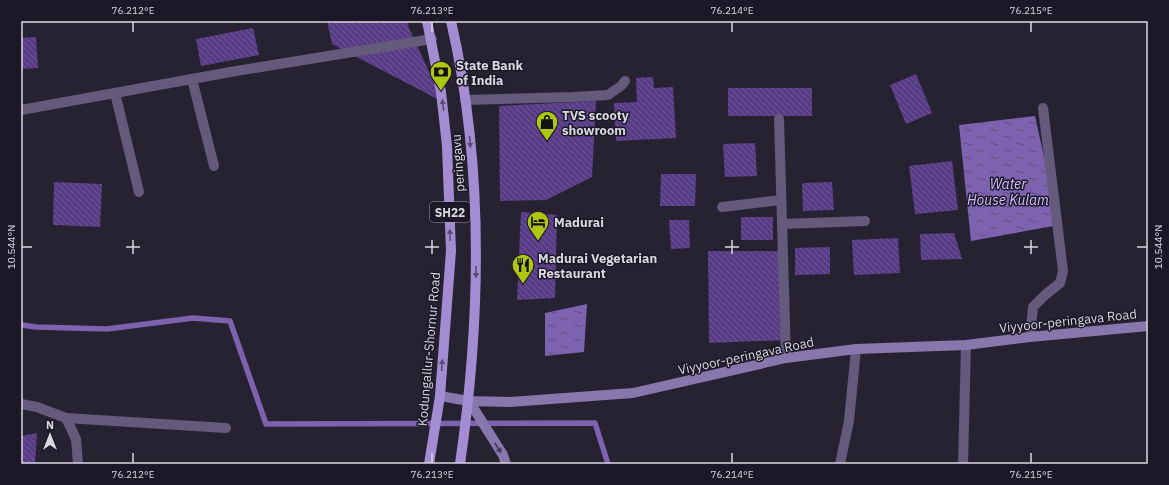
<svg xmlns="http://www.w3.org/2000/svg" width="1169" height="485" viewBox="0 0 1169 485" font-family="'IBM Plex Sans',sans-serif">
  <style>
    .water { fill: url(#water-ripples) }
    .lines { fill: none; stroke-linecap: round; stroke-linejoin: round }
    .stream { stroke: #7d62af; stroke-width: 5.5 }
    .building { fill: url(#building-back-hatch) }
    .street { stroke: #645a7b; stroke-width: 10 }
    .secondary { stroke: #8877ac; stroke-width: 10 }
    .primary { stroke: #a38dd2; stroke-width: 10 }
    .oneway { fill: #594d74 }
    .oneway2 { fill: #423956 }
    .ticks { fill: none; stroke: #dad7e1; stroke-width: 1.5 }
    .labels { text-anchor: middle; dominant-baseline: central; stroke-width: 3; stroke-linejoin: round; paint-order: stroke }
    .shield { fill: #1d1828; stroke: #a19eaa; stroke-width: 1 }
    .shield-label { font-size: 12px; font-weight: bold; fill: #dad7e1 }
    .poi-label { font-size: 13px; font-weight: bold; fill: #dad7e1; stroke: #1d1828; text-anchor: start }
    .street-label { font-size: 13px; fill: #dad7e1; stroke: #1d1828 }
    .water-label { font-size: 14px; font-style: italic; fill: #d3c0ff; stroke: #1d1828 }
    .neatline { fill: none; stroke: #dad7e1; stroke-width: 1.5 }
    .ticks-label { font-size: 10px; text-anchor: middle; fill: #dad7e1 }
  </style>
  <defs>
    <pattern id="water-ripples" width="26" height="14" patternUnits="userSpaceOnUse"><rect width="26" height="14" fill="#7d62af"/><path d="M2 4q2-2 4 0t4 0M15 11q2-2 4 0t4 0" fill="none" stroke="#62537f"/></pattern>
    <pattern id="building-back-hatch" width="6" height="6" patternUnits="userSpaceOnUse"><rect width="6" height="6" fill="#583c86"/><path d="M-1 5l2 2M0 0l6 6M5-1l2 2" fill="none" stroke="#6f5797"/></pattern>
  </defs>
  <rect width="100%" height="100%" fill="#272232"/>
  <g class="water">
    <path d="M1035,116L1059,225L971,241L959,125Z"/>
    <path d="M587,304L584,352L545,356V313Z"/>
  </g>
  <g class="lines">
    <path class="stream" d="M21,325L36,327L107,329L193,318L230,321L266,424L595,423L608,464"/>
  </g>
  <g class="building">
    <path d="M327,21H407L409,28L443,102L332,44Z"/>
    <path d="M253,28L259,55L201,66L196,39Z"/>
    <path d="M36,37L38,68L21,69V38Z"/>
    <path d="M916,74L932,113L906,124L890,85Z"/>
    <path d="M653,77L654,88L673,87L676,138L616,141L614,103L637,102L636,78Z"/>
    <rect x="728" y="88" width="84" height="28"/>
    <path d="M596,101L592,177L546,200L500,201L499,106Z"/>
    <path d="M755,143L757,176L725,177L723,144Z"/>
    <path d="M952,161L958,210L915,214L909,166Z"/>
    <path d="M661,174H696L695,206H660Z"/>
    <path d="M54,182L102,184L100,227L53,225Z"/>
    <path d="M832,182L834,210L803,211L802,183Z"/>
    <path d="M521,212L557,215L555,298L517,300Z"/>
    <rect x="741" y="217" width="32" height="23"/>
    <path d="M669,220H689L690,248L671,249Z"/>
    <path d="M954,233L962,259L921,260L920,234Z"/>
    <path d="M898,238L900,273L854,275L852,240Z"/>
    <path d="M830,247V274L795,275V248Z"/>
    <path d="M708,251H778L786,340L709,343Z"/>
    <path d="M37,433L35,464H21V436Z"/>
  </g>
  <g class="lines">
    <g class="street">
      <path d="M192,79L214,166"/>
      <path d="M115,93L139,192"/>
      <path d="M465,100L573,97L608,95L621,86L625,81"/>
      <path d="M21,110L236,71L432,39"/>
      <path d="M779,119L786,358"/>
      <path d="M722,207L781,200"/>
      <path d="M782,224L865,221"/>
      <path d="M1030,337L1033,307L1045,295L1060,283L1063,271L1043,108"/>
      <path d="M21,404L37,407L66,418L76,439L78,464"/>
      <path d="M66,418L226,428"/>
      <path d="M840,464L849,421L856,349"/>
      <path d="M963,464L966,345"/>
    </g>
    <g class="secondary">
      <path d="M440,396L469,401L510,402L633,393L786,358L856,349L966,345L1030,337L1148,326"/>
      <path d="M469,401L503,455L506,464"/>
    </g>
    <g class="primary">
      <path d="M427,21L441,92L447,146L451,251L440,396L429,464"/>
      <path d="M451,21C484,165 481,319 460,464"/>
    </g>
  </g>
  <defs><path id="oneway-solid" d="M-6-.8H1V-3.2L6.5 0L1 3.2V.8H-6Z"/></defs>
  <g class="oneway">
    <use href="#oneway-solid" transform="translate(443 105) rotate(-96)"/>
    <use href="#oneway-solid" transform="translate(470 142) rotate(86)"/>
    <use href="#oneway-solid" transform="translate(450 235) rotate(-91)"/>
    <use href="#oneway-solid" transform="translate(476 272) rotate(91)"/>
    <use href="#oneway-solid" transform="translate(442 365) rotate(-86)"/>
  </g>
  <use class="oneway2" href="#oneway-solid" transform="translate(498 448) rotate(57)"/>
  <path class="ticks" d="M133,22V32M432,22V32M732,22V32M1031,22V32M133,240V254M432,240V254M732,240V254M1031,240V254M22,247H32M126,247H140M425,247H439M725,247H739M1024,247H1038M1137,247H1147M133,453V463M432,453V463M732,453V463M1031,453V463"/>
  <defs>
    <g id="bank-pin" transform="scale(1.15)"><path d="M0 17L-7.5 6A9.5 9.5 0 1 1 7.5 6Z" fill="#adc60f" stroke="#1d1828"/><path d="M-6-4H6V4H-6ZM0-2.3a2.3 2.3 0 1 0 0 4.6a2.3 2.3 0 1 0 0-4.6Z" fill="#111"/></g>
    <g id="shop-pin" transform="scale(1.15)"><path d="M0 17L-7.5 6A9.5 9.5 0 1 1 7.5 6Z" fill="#adc60f" stroke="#1d1828"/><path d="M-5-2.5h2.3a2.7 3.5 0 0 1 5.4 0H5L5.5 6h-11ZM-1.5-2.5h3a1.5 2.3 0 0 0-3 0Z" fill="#111"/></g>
    <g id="hotel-pin" transform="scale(1.15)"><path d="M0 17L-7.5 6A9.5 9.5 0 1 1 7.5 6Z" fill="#adc60f" stroke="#1d1828"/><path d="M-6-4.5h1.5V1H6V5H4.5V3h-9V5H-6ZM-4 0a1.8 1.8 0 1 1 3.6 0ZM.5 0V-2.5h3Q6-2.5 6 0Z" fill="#111"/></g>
    <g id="restaurant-pin" transform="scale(1.15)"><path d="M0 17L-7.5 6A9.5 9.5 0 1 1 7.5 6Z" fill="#adc60f" stroke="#1d1828"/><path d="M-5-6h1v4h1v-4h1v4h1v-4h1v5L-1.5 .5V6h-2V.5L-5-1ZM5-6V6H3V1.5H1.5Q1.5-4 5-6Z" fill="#111"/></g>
  </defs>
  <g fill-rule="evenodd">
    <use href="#bank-pin" x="441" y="72"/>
    <use href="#shop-pin" x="547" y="122"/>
    <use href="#hotel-pin" x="538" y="222"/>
    <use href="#restaurant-pin" x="523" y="265"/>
  </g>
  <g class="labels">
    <rect class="shield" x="430" y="202" width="40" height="20" rx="3"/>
    <g class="shield-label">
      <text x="450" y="212">SH22</text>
    </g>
    <g class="poi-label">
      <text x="456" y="65">State Bank<tspan x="456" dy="15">of India</tspan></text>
      <text x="562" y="115">TVS scooty<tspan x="562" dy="15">showroom</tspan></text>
      <text x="554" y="222">Madurai</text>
      <text x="538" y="258">Madurai Vegetarian<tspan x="538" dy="15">Restaurant</tspan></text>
    </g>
    <g class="street-label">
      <text transform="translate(458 163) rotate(-94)">peringavu</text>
      <text transform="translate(1068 321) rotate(-6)">Viyyoor-peringava Road</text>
      <text transform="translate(429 349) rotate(-85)">Kodungallur-Shornur Road</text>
      <text transform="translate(746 356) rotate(-12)">Viyyoor-peringava Road</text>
    </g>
    <g class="water-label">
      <text x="1008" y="184">Water<tspan x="1008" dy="16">House Kulam</tspan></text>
    </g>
  </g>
  <rect width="1169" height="485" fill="none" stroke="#1d1828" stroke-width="44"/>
  <g transform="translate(50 435)" stroke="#1d1828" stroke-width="3" paint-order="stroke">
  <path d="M0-3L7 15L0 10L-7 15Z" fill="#dad7e1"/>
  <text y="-6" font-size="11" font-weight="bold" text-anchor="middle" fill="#dad7e1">N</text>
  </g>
  <rect x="22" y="22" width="1125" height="441" class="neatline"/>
  <g class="ticks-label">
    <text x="133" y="14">76.212°E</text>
    <text x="432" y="14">76.213°E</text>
    <text x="732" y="14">76.214°E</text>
    <text x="1031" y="14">76.215°E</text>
    <text transform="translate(11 247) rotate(-90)" y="4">10.544°N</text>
    <text transform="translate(1158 247) rotate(-90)" y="4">10.544°N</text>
    <text x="133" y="478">76.212°E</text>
    <text x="432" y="478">76.213°E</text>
    <text x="732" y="478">76.214°E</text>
    <text x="1031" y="478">76.215°E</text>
  </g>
</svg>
